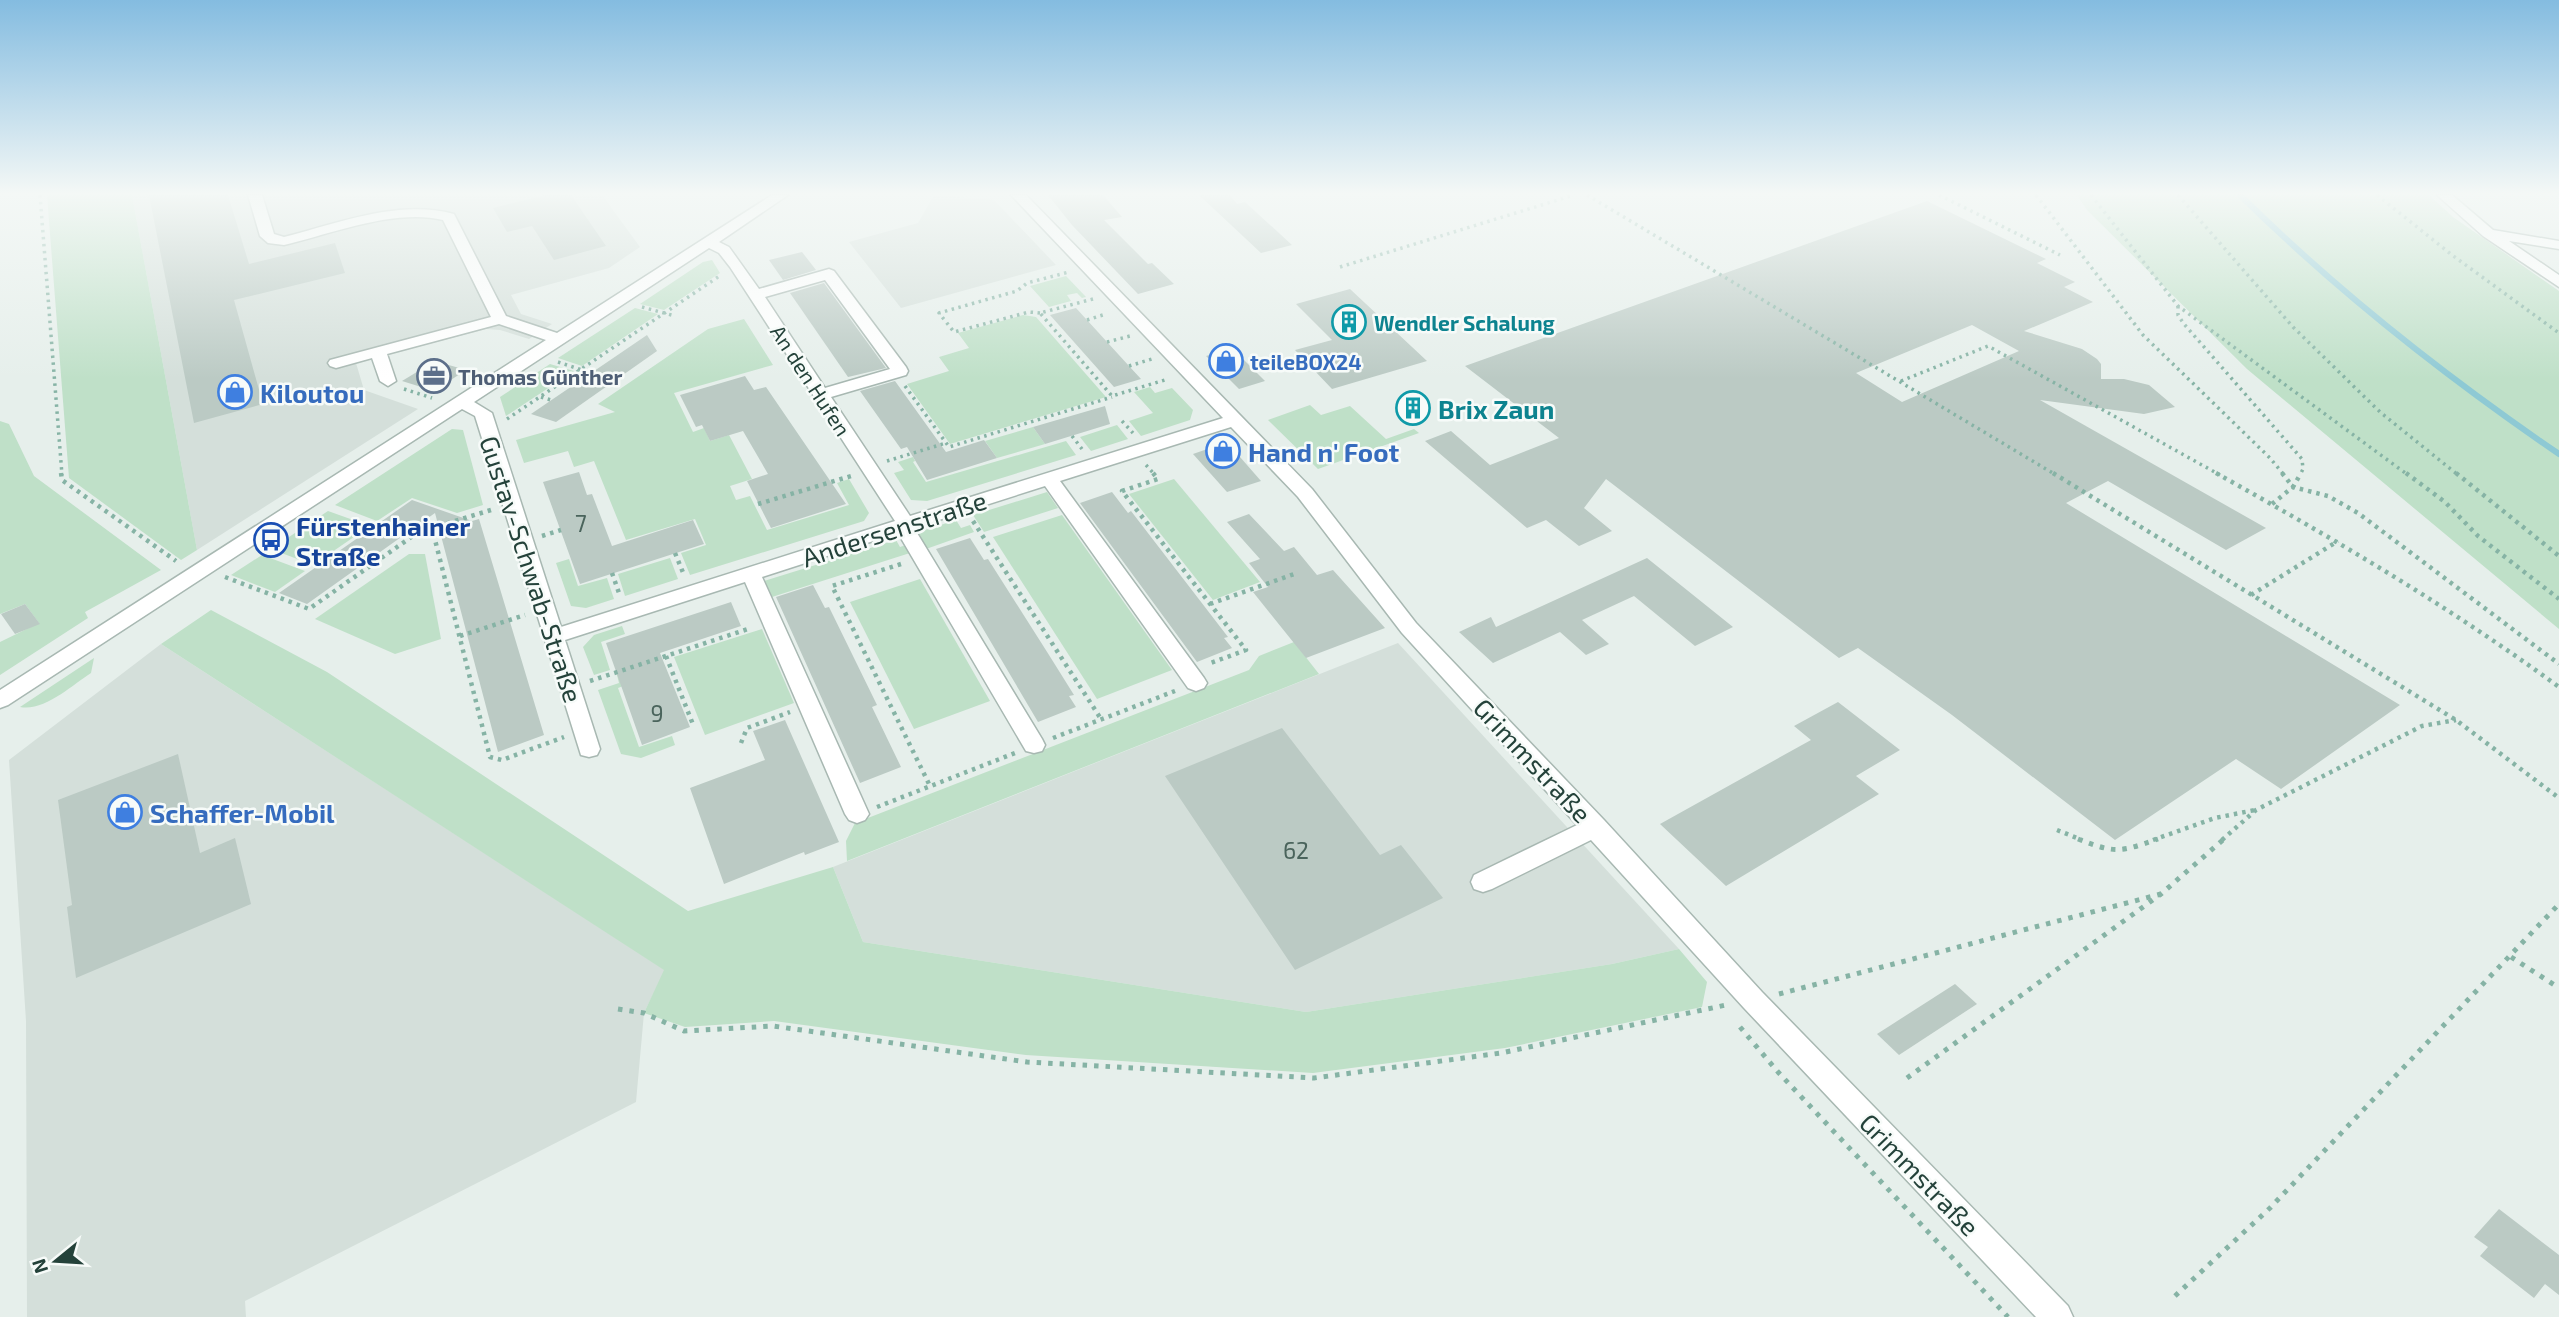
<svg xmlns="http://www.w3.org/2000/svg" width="2559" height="1317" viewBox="0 0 2559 1317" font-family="'Exo 2',sans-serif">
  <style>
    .built { fill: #d4dfda }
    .green { fill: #bfe0c8 }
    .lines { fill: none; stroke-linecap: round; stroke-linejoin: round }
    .stream { stroke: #8ec9d4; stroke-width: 6 }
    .building { fill: #bbcac4; fill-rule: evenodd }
    .minor-casing { stroke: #a8b8b2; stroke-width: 3 }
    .path-far2 { stroke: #86b3a5; stroke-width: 3.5; stroke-dasharray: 2.5 4.5; stroke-linecap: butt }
    .path-far1 { stroke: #86b3a5; stroke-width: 4.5; stroke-dasharray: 3.5 5; stroke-linecap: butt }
    .path { stroke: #86b3a5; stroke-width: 5; stroke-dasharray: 4.5 7; stroke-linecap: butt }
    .minor { fill: #fff; fill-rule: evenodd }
    .labels { text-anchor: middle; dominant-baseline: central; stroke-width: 5; stroke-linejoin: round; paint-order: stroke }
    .far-culture-label { font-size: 21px; font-weight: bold; fill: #0d838f; stroke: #f7fbf9; text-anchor: start }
    .far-shop-label { font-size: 21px; font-weight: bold; fill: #366cbe; stroke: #f7fbf9; text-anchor: start }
    .far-service-label { font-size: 21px; font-weight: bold; fill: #4e5e75; stroke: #f7fbf9; text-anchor: start }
    .far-street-label { font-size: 21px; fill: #24423a; stroke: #f7fbf9 }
    .number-label { font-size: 23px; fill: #4a645c }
    .shop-label { font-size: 26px; font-weight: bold; fill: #366cbe; stroke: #f7fbf9; text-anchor: start }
    .culture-label { font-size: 26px; font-weight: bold; fill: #0d838f; stroke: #f7fbf9; text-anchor: start }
    .transit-label { font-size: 26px; font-weight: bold; fill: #164399; stroke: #f7fbf9; text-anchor: start }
    .street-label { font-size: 26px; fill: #24423a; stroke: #f7fbf9 }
  </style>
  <rect width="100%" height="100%" fill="#e6efeb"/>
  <g class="built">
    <path d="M132,195H602L640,247L609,268L511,295L521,314L552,324L529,339L500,330L486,329L356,363L364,390L418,409L197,550Z"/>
    <path d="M934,195L994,200L1056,265L901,308L849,242L918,223Z"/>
    <path d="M1398,643L1679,949L1612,964L1306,1012L863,942L833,867Z"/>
    <path d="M161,644L665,970L644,1013L636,1102L245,1301L246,1317H27L26,1021L9,760Z"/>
  </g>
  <g class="green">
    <path d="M47,195H132L197,550L181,560L69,478Z"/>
    <path d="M2077,195H2429L2453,217L2559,291V629L2247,369L2087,210Z"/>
    <path d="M712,260L720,273L664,310L640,304L703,262Z"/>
    <path d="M1066,276L1086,297L1082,298L1077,293L1067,295L1071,301L1049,307L1030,286Z"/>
    <path d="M635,308L658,314L582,366L558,358Z"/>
    <path d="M1023,315L1036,317L1106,397L950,444L907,384L949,371L939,357L969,348L958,333Z"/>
    <path d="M744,319L773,365L674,393L693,432L704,428L710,441L729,435L752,479L730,486L736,500L750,496L767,530L849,505L837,483L849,479L869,513L864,521L690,575L681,553L706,545L695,519L626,540L594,461L574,467L568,451L524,463L516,440L615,412L598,404L708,329Z"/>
    <path d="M550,364L574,371L506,416L500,397Z"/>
    <path d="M1150,387L1155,393L1172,388L1193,410L1190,420L1141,436L1129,421L1153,413L1134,392Z"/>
    <path d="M1310,405L1321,415L1350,406L1386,439L1414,429L1419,433L1318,469L1268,420Z"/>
    <path d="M0,421L9,424L34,476L161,570L85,612L88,618L0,675V642L39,623L25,604L0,614Z"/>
    <path d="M1117,425L1128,439L1091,451L1080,437Z"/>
    <path d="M1033,427L1045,444L997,458L985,441Z"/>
    <path d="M452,429L463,430L483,505L457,513L412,498L377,521L335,505Z"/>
    <path d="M1066,441L1076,455L927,501L911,500L894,473L904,470L898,462L913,457L915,461L913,462L926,482Z"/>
    <path d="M1174,479L1260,582L1213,600L1129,494Z"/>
    <path d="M1047,492L1058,508L984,532L973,515Z"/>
    <path d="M328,511L370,526L313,565L271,549Z"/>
    <path d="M1062,515L1172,670L1097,699L993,537Z"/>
    <path d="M956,520L961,528L970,525L974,532L926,549L916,533Z"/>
    <path d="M896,540L900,547L906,545L910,553L772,597L764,581Z"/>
    <path d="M409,554H425L441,639L395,654L315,619Z"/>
    <path d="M262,555L305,571L275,592L231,575Z"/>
    <path d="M670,558L678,579L625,596L618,574Z"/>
    <path d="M569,559L578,586L607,578L614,599L586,608L571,606L556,563Z"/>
    <path d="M920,579L990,701L914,729L850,602Z"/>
    <path d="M211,610L327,672L688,911L833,867L863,942L1306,1012L1612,964L1679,949L1707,982L1702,1007L1505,1048L1313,1073L1026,1055L774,1021L685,1027L644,1013L664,970L161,644Z"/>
    <path d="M622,626L625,634L601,642L610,670L594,675L583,647L594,635Z"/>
    <path d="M762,629L794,703L705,735L674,657Z"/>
    <path d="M1294,642L1319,674L847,861L846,841L855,823L1249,670L1259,656Z"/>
    <path d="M94,658L91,673C72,685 44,712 20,707Z"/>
    <path d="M656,662L666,670L618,688L639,747L672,736L675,745L641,758L621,754L598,690L619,683L617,675Z"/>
  </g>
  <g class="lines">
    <path class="stream" d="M2240,195C2338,292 2445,376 2559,454"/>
  </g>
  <g class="building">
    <path d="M149,195H228L249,264L335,243L345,273L234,300L263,404L194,423Z"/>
    <path d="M546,195H571L606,246L554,260L532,226L507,232L493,208Z"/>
    <path d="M1048,195H1103L1122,217L1104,220L1148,264L1152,263L1174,284L1138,294L1072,225Z"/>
    <path d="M1199,195H1230L1237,204L1245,202L1292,245L1261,253Z"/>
    <path d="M1927,201L2046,259L2037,263L2075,282L2064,287L2093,302L2024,331L2082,349L2097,359L2101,364V379H2124L2149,385L2175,407L2144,414L2040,400L2266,528L2226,550L2108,481L2066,503L2400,705L2281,789L2236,759L2115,840L1952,715L1858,648L1839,658L1606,479L1584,508L1612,531L1579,546L1546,520L1527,528L1425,441L1451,431L1490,465L1559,438L1465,366ZM1972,325L2019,351L1902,402L1856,373Z"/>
    <path d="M802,252L816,270L783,280L769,260Z"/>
    <path d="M824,283L886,368L848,377L790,293Z"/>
    <path d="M1350,289L1427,361L1332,389L1295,350L1332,340L1296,304Z"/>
    <path d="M1076,308L1129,366L1141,379L1114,387L1050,315Z"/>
    <path d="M647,335L657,351L556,422L531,414Z"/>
    <path d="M1232,348L1265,381L1239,389L1206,356Z"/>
    <path d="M435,361L466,370L434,391L402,381Z"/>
    <path d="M745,376L754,390L766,387L846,504L771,528L747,481L768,474L743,431L710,441L702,425L696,427L680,395Z"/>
    <path d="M895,381L946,452L984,440L997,458L927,480L907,447L901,449L860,391Z"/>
    <path d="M1105,406L1110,424L1045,444L1033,427Z"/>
    <path d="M1216,446L1233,449L1261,481L1227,492L1193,454Z"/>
    <path d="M579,472L587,495L592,494L612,546L693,520L704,544L580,584L543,482Z"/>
    <path d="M1112,492L1128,513L1131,511L1228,637L1224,638L1232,648L1197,662L1080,503Z"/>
    <path d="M412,500L472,521L479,519L544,735L498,752L435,513L307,604L279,593Z"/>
    <path d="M1249,514L1284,551L1294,547L1317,575L1333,570L1385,628L1306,658L1253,592L1268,587L1249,563L1260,559L1227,522Z"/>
    <path d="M970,538L984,560L988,559L1049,655L1074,695L1069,696L1076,707L1038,722L936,549Z"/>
    <path d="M1647,558L1733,627L1695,646L1634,596L1582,620L1609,644L1586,655L1560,632L1493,663L1459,632L1491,617L1496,627Z"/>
    <path d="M813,585L825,608L829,607L877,705L872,707L901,767L860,783L776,597Z"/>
    <path d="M731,602L741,626L660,653L690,727L642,745L606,643Z"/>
    <path d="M25,604L40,624L15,634L1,614Z"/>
    <path d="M1838,702L1900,750L1856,776L1879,794L1726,886L1660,824L1811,740L1794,726Z"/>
    <path d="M785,720L839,842L805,855L804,852L724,884L690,788L765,760L753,731Z"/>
    <path d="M1282,728L1380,855L1401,845L1443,898L1295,970L1165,776Z"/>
    <path d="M178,754L200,853L235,838L251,904L76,978L67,907L72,905L58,800Z"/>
    <path d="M1955,984L1977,1004L1899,1055L1877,1034Z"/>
    <path d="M2499,1209L2559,1255V1295L2545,1284L2534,1298L2480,1256L2488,1247L2474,1237Z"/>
  </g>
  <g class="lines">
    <g class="minor-casing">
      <g id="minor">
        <path d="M248,195H262L274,234L284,237C339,223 398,199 454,214L506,316L557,333L772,195H788L719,242L729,247L759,289L829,269L834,271L906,367L908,371L906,375L831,397L910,516L1223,418L1011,195H1026L1312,489L1416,623L1604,820L1762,992L2068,1306L2073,1317H2036L1744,1008L1591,840L1492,889L1483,892L1474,889L1471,882L1474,875L1577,825L1402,633L1298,497L1231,427L1060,481L1204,678L1207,683L1204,688L1196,691L1188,688L1045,486L914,528L1042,739L1045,745L1042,751L1034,753L1026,751L898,533L762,577L869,814L865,820L857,823L849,820L845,814L745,582L565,640L600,749L597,755L589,757L581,755L475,416L462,409L8,705L0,708V690L546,340L499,324L387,354L396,381L388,386L380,381L372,358L336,368L330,366L328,363L330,360L491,317L443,220C396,208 330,234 284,245L268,243L260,236ZM709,248L719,253L730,267L895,521L561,627L492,413L474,402ZM825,280L890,369L825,388L765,297Z"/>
        <path d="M2437,195H2452L2493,230L2559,241V249L2509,241L2559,275V287L2483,236Z"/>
      </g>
    </g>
    <g class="path-far2">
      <path d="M40,195L62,475"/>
      <path d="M1587,195L2056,475"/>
      <path d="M1939,195L2060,255"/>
      <path d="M2036,195L2143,335L2270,458L2284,475"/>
      <path d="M2091,195L2178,306L2408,475"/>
      <path d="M2178,195L2293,327L2380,412L2458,475"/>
      <path d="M2377,195L2452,255L2559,333"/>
      <path d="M1340,267L1574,195"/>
      <path d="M1093,299L1040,313L1112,396L1168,379"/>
      <path d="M2178,306V315L2184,324L2302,459L2303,469L2300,475"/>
      <path d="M642,307L675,316"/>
      <path d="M1040,313L1029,312L954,332L939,313L1017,291L1027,283L1069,272"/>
      <path d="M1087,320L1106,314"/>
      <path d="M1107,342L1130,336"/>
      <path d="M558,362L591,373"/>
      <path d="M1129,366L1152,359"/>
      <path d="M1901,381L1988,346L2220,475"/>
      <path d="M905,386L949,447L1112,397"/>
      <path d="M404,389L432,398"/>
      <path d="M541,397L551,400"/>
      <path d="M507,419L721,275"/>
      <path d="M1122,421L1133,433"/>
      <path d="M1072,436L1082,449"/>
      <path d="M887,461L946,443"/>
      <path d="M1146,465L1155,475"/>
    </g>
    <g class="path-far1">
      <path d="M61,473L62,480L176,561"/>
      <path d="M1153,473L1158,479L1122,491L1246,650L1208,664"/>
      <path d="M2053,473L2456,720L2559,798"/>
      <path d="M2216,473C2334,539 2450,607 2559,687"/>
      <path d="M2282,473L2293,487L2301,473"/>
      <path d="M2406,473L2445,502L2478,536L2559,599"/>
      <path d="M2456,473L2559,556"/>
      <path d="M758,504L851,476"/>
      <path d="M2272,504L2293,487L2328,496L2358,513L2559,664"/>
      <path d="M491,510L432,528L490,757L502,760L564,737"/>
      <path d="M973,521L1101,719"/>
      <path d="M542,536L561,530"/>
      <path d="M675,553L684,575"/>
      <path d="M901,564L832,586L930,786"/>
      <path d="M612,573L620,596"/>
      <path d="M225,577L309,609L417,533L432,528"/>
      <path d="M2251,595L2338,541"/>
      <path d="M1210,604L1297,573"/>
      <path d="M460,636L525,615"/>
      <path d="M666,656L694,727"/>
      <path d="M590,681L751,628"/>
      <path d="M1053,738L1175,691"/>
      <path d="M741,743L747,728L790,712"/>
      <path d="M877,807L1015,753"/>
      <path d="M2057,830L2082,840"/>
      <path d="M2153,840L2215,818L2255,810"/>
      <path d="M2222,840L2256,810L2422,726L2456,720"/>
    </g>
    <g class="path">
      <path d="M2078,839C2116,854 2120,852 2158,839"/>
      <path d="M2511,957L2559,988"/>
      <path d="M1779,994L2161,894"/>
      <path d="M618,1009L644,1013L684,1031L773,1026L1027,1062L1314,1078L1501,1053L1726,1005"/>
      <path d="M1740,1027L1778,1072L2008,1317"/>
      <path d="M1907,1078L2161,894L2224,839"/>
      <path d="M2175,1296L2270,1208L2559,904"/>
    </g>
    <use href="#minor" class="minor"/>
  </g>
  <linearGradient id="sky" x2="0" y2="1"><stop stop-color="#84bce0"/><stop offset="0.51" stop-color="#f4f8f6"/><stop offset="1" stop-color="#f4f8f6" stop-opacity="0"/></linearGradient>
  <rect width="2559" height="379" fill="url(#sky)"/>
  <defs>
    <g id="building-ring" transform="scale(1.75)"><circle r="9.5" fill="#f7fbf9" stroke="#0f9aa8" stroke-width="1.5"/><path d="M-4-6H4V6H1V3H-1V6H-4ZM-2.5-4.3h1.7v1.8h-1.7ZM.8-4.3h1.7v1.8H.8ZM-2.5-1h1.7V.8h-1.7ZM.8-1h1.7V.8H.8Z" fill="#0f9aa8"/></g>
    <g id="shop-ring" transform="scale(1.75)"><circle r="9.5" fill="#f7fbf9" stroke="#3f7fe0" stroke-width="1.5"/><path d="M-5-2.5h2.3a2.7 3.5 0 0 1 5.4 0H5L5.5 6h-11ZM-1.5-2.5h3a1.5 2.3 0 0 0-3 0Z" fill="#3f7fe0"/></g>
    <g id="office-ring" transform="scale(1.75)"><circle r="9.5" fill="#f7fbf9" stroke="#5c6f8a" stroke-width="1.5"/><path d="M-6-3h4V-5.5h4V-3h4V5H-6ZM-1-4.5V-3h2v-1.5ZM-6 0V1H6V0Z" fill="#5c6f8a"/></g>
    <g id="bus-ring" transform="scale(1.75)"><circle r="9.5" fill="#f7fbf9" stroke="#1a4fb4" stroke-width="1.5"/><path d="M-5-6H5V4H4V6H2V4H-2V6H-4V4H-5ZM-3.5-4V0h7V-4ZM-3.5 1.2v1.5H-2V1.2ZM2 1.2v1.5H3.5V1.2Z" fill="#1a4fb4"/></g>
  </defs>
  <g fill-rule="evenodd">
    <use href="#building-ring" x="1349" y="322"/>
    <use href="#shop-ring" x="1226" y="361"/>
    <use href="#office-ring" x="434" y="376"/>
    <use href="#shop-ring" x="235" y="392"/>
    <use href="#building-ring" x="1413" y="408"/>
    <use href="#shop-ring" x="1223" y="451"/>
    <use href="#bus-ring" x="271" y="540"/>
    <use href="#shop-ring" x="125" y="812"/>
  </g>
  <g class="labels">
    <g class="far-culture-label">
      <text x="1374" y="322">Wendler Schalung</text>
    </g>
    <g class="far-shop-label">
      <text x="1250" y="361">teileBOX24</text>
    </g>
    <g class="far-service-label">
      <text x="458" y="376">Thomas Günther</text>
    </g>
    <g class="far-street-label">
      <text transform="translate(811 380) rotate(57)">An den Hufen</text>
    </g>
    <g class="number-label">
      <text x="581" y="523">7</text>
      <text x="657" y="713">9</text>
      <text x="1296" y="850">62</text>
    </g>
    <g class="shop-label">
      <text x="260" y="392">Kiloutou</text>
      <text x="1248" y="451">Hand n' Foot</text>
      <text x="150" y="812">Schaffer-Mobil</text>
    </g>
    <g class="culture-label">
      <text x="1438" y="408">Brix Zaun</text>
    </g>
    <g class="transit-label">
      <text x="296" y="525">Fürstenhainer<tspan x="296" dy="30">Straße</tspan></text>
    </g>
    <g class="street-label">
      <text transform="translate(894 528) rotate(-18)">Andersenstraße</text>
      <text transform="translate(532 569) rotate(72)">Gustav-Schwab-Straße</text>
      <text transform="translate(1533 760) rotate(47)">Grimmstraße</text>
      <text transform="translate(1920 1174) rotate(46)">Grimmstraße</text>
    </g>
  </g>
  <g transform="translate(56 1261) rotate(252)" stroke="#f7fbf9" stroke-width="5" paint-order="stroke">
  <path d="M0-5L12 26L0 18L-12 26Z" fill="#24423a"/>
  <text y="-10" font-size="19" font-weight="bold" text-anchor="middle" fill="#24423a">N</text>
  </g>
</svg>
